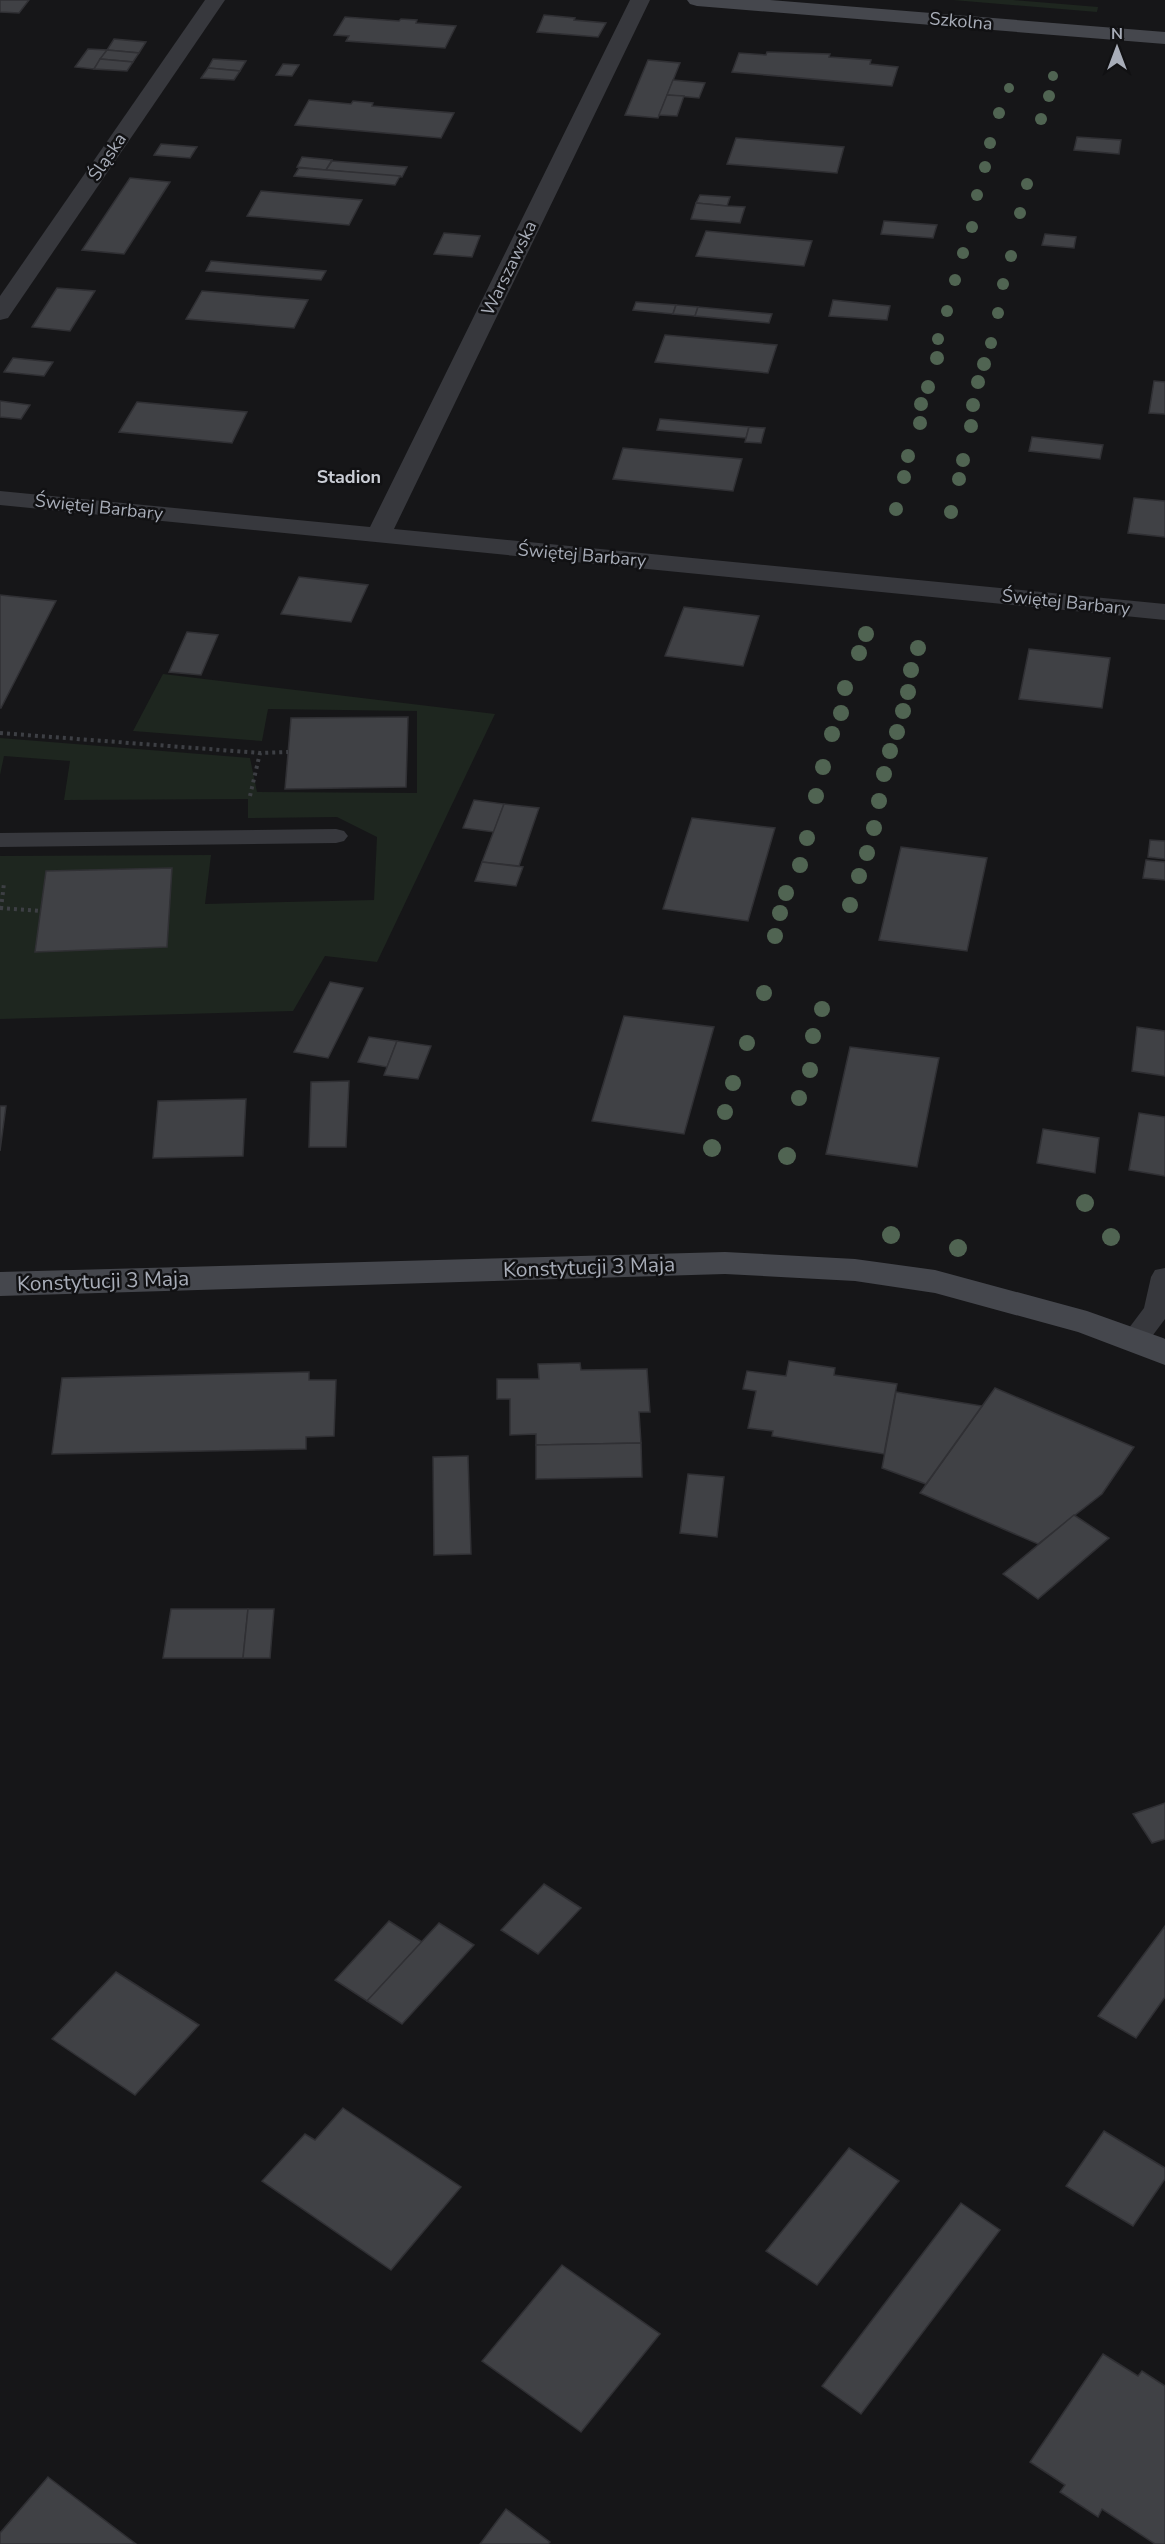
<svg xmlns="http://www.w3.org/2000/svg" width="1165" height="2544" viewBox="0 0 1165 2544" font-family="'Nunito Sans',sans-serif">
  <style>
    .green { fill: #1e261f }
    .building { fill: #404145; stroke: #303034; stroke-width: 1.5 }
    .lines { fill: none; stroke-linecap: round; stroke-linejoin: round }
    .path { stroke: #3d3f44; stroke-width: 4; stroke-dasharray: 3 4; stroke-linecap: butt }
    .lane { fill: #37383d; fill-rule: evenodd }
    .street { fill: #37383d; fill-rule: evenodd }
    .secondary { fill: #45474d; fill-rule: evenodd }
    .tree { fill: #506452 }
    .labels { text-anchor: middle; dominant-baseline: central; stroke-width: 5; stroke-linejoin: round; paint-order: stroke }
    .far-street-label { font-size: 18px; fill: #a8adb8; stroke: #111113 }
    .far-neighbourhood-label { font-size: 18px; font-weight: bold; fill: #c9ccd4; stroke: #111113 }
    .street-label { font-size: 21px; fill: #a8adb8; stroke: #111113 }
  </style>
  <rect width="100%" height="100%" fill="#161618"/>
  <g class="green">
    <path d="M953,0H1013L1098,7L1097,12Z"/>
    <path d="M163,674L495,714L377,962L325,956L293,1011L0,1019V856L211,855L205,904L374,900L377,837L337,817L248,818V799L64,800L70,761L4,756L0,775V738L250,758L257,792L417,793V711L268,709L262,741L133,731Z"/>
  </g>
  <g class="building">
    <path d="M0,0H29L19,13L0,12Z"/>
    <path d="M544,15L575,18L574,20L606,23L598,37L537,32Z"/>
    <path d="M345,17L399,21L401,19L417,20L416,23L456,26L445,48L346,41L349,36L334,35Z"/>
    <path d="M114,39L146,42L139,53L107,50Z"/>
    <path d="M88,49L107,50L94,69L75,67Z"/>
    <path d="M107,50L139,53L133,62L100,59Z"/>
    <path d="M767,52L830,54L829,57L871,60L870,64L898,67L892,86L732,72L739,53L766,55Z"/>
    <path d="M100,59L133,62L127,71L94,69Z"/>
    <path d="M213,59L246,61L240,71L208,68Z"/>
    <path d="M648,60L680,63L658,118L625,115Z"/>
    <path d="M283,64L299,65L292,76L276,75Z"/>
    <path d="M208,68L240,71L234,80L201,78Z"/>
    <path d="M673,80L705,83L699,98L667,95Z"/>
    <path d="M667,95L684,96L677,116L659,115Z"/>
    <path d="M309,100L351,104L353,101L373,103L372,106L454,113L441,138L295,125Z"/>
    <path d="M1077,137L1121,140L1119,154L1074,150Z"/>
    <path d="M736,138L844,147L837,173L727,164Z"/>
    <path d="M161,144L197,147L190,158L154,155Z"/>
    <path d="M302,157L332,160L326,170L297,167Z"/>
    <path d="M332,161L407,167L402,177L326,170Z"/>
    <path d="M299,168L326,170L400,176L395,185L294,176Z"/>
    <path d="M130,178L170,182L124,254L82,250Z"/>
    <path d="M261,191L362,200L349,225L247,216Z"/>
    <path d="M700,195L730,197L727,206L696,203Z"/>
    <path d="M696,203L727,206L745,207L740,223L691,219Z"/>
    <path d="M884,221L937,225L933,238L881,234Z"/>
    <path d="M706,231L812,241L804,266L696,256Z"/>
    <path d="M444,233L480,236L472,257L434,254Z"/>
    <path d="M1045,234L1076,237L1074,248L1042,245Z"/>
    <path d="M211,261L326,271L321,280L206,271Z"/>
    <path d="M57,288L95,291L70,331L32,327Z"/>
    <path d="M202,291L308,300L294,328L186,319Z"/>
    <path d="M833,300L890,306L887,320L829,316Z"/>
    <path d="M636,302L676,305L673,314L633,310Z"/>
    <path d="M676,305L698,307L695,316L673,314Z"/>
    <path d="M698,307L772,314L769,323L695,316Z"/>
    <path d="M665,335L777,345L768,373L655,362Z"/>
    <path d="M13,358L53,362L44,376L4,372Z"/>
    <path d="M1154,381L1165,382V414L1149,413Z"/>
    <path d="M0,401L30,405L21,419L0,417Z"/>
    <path d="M137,402L247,412L232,443L119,432Z"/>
    <path d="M660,419L749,427L746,438L657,430Z"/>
    <path d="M749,427L765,428L761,443L745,442Z"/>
    <path d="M1032,437L1103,445L1100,459L1029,451Z"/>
    <path d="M623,448L742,459L733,491L613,479Z"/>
    <path d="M1134,498L1165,501V537L1128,533Z"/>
    <path d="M299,577L368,585L351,622L281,614Z"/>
    <path d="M0,595L56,601L1,708H0Z"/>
    <path d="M684,607L759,616L743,666L665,656Z"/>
    <path d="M187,632L218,635L201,675L169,672Z"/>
    <path d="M1029,649L1110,658L1102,708L1019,699Z"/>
    <path d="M408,717L406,787L285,789L291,718Z"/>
    <path d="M474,800L504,804L494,832L463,828Z"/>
    <path d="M504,804L539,808L519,866L482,862Z"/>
    <path d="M692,818L775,828L748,921L663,909Z"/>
    <path d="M1150,840L1165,841V859L1148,857Z"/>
    <path d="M901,847L987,858L967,951L879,940Z"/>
    <path d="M1146,860L1165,862V880L1143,878Z"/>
    <path d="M482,862L523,867L516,886L475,881Z"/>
    <path d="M172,868L167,947L35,952L46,871Z"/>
    <path d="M330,982L363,988L328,1058L294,1052Z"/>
    <path d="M624,1016L714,1027L684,1134L592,1121Z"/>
    <path d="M1137,1027L1165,1031V1076L1132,1071Z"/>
    <path d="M369,1037L397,1041L387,1067L358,1062Z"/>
    <path d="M397,1041L431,1046L418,1079L384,1075Z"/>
    <path d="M850,1047L939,1058L917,1167L826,1154Z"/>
    <path d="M349,1081L346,1147H309L311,1082Z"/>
    <path d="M246,1099L243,1156L153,1158L158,1101Z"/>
    <path d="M0,1106H6L0,1151Z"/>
    <path d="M1139,1113L1165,1117V1176L1129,1170Z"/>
    <path d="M1043,1129L1099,1138L1095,1173L1037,1163Z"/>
    <path d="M789,1361L835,1368L834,1375L897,1384L884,1454L772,1436L773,1431L748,1428L756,1391L743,1389L747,1371L786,1376Z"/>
    <path d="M580,1363L581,1370L647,1369L650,1412H639L641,1443L536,1445V1434L510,1435V1399H497V1379H539L538,1364Z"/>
    <path d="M309,1372V1380H336L334,1436L306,1437V1449L52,1454L62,1378Z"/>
    <path d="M995,1388L1134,1447L1102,1494L1038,1544L920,1493Z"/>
    <path d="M896,1392L982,1406L926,1484L882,1468Z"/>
    <path d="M641,1443L642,1477L536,1479V1445Z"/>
    <path d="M468,1456L471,1554L434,1555L433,1457Z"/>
    <path d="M688,1474L724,1477L717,1537L680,1533Z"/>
    <path d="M1074,1515L1109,1538L1038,1599L1003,1574Z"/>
    <path d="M171,1609H248L243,1658H163Z"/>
    <path d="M248,1609H274L270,1658H243Z"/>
    <path d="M1165,1803V1839L1152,1843L1133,1814Z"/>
    <path d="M544,1884L581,1908L538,1954L501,1930Z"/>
    <path d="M389,1921L422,1942L367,2001L335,1980Z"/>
    <path d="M439,1923L474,1945L402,2024L367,2001Z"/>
    <path d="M1165,1926V1997L1136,2038L1098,2016Z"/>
    <path d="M116,1972L199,2025L135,2095L52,2039Z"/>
    <path d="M343,2108L461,2187L391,2270L262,2181L305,2134L315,2140Z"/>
    <path d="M1104,2131L1165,2168V2179L1133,2226L1066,2186Z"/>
    <path d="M849,2148L899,2181L817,2285L766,2251Z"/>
    <path d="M961,2203L1000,2230L861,2414L822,2386Z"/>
    <path d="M562,2265L660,2334L581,2432L482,2361Z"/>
    <path d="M1103,2354L1138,2376L1142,2371L1165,2386V2544H1155L1102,2509L1098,2517L1060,2492L1065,2485L1030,2462Z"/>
    <path d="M48,2477L136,2544H0V2533Z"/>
    <path d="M506,2509L550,2542L548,2544H480Z"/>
  </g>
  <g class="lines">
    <g class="path">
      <path d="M0,733L260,753L288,752"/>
      <path d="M250,796L260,753"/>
      <path d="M0,908L41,911"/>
      <path d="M1,909L4,883"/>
    </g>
    <g class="lane">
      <path d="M336,829L344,831L348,836L344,841L336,843L0,847V833Z"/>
      <path d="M1165,1268V1319L1144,1347L1134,1350L1124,1347L1120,1340L1144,1308L1151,1277L1155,1270Z"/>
    </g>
    <g class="street">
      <path d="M205,0H225L8,318L0,320V296Z"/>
      <path d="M630,0H650L394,529L1165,604V620L0,505V491L370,527Z"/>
    </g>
    <g class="secondary">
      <path d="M687,0H770L1165,32V44L697,6L690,4Z"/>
      <path d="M725,1252L855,1259L935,1270L1087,1311L1163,1338L1165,1339V1365L1078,1332L935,1293L855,1281L725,1274L0,1296V1272Z"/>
    </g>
  </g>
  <g class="tree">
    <circle cx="1053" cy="76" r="5"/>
    <circle cx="1009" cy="88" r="5"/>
    <circle cx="1049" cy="96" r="6"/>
    <circle cx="999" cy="113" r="6"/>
    <circle cx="1041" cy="119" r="6"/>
    <circle cx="990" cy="143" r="6"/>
    <circle cx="985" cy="167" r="6"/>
    <circle cx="1027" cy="184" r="6"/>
    <circle cx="977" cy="195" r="6"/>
    <circle cx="1020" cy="213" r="6"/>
    <circle cx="972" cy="227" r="6"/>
    <circle cx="963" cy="253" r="6"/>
    <circle cx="1011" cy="256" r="6"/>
    <circle cx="955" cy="280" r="6"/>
    <circle cx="1003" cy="284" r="6"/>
    <circle cx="947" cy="311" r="6"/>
    <circle cx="998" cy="313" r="6"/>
    <circle cx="938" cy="339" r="6"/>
    <circle cx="991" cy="343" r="6"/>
    <circle cx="937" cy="358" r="7"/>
    <circle cx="984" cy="364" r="7"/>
    <circle cx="978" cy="382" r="7"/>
    <circle cx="928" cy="387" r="7"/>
    <circle cx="921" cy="404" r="7"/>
    <circle cx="973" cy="405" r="7"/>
    <circle cx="920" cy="423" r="7"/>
    <circle cx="971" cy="426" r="7"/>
    <circle cx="908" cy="456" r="7"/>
    <circle cx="963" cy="460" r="7"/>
    <circle cx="904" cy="477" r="7"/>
    <circle cx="959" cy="479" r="7"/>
    <circle cx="896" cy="509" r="7"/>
    <circle cx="951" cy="512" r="7"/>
    <circle cx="866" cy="634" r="8"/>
    <circle cx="918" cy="648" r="8"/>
    <circle cx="859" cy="653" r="8"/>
    <circle cx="911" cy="670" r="8"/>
    <circle cx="845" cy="688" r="8"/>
    <circle cx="908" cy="692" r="8"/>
    <circle cx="903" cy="711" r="8"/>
    <circle cx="841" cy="713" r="8"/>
    <circle cx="897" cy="732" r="8"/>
    <circle cx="832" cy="734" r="8"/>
    <circle cx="890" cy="751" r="8"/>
    <circle cx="823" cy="767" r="8"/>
    <circle cx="884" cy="774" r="8"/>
    <circle cx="816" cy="796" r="8"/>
    <circle cx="879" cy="801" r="8"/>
    <circle cx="874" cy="828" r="8"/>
    <circle cx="807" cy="838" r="8"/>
    <circle cx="867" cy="853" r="8"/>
    <circle cx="800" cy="865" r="8"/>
    <circle cx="859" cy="876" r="8"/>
    <circle cx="786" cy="893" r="8"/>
    <circle cx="850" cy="905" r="8"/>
    <circle cx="780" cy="913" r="8"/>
    <circle cx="775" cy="936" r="8"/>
    <circle cx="764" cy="993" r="8"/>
    <circle cx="822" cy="1009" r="8"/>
    <circle cx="813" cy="1036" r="8"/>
    <circle cx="747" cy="1043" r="8"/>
    <circle cx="810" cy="1070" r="8"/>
    <circle cx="733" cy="1083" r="8"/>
    <circle cx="799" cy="1098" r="8"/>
    <circle cx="725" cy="1112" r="8"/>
    <circle cx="712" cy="1148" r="9"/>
    <circle cx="787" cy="1156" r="9"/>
    <circle cx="1085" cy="1203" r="9"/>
    <circle cx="891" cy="1235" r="9"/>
    <circle cx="1111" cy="1237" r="9"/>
    <circle cx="958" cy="1248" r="9"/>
  </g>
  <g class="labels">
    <g class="far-street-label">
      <text transform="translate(961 21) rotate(5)">Szkolna</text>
      <text transform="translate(107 157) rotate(-56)">Śląska</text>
      <text transform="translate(509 268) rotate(-64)">Warszawska</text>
      <text transform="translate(99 507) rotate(6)">Świętej Barbary</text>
      <text transform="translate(582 555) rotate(5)">Świętej Barbary</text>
      <text transform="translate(1066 602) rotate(6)">Świętej Barbary</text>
    </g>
    <g class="far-neighbourhood-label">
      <text x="349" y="477">Stadion</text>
    </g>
    <g class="street-label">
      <text transform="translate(589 1267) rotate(-2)">Konstytucji 3 Maja</text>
      <text transform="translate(103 1281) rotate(-2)">Konstytucji 3 Maja</text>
    </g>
  </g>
  <g transform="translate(1117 48)" stroke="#111113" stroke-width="4.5" paint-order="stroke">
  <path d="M0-4.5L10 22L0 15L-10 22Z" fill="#a8adb8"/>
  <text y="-9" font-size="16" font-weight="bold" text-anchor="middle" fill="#a8adb8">N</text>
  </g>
</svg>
